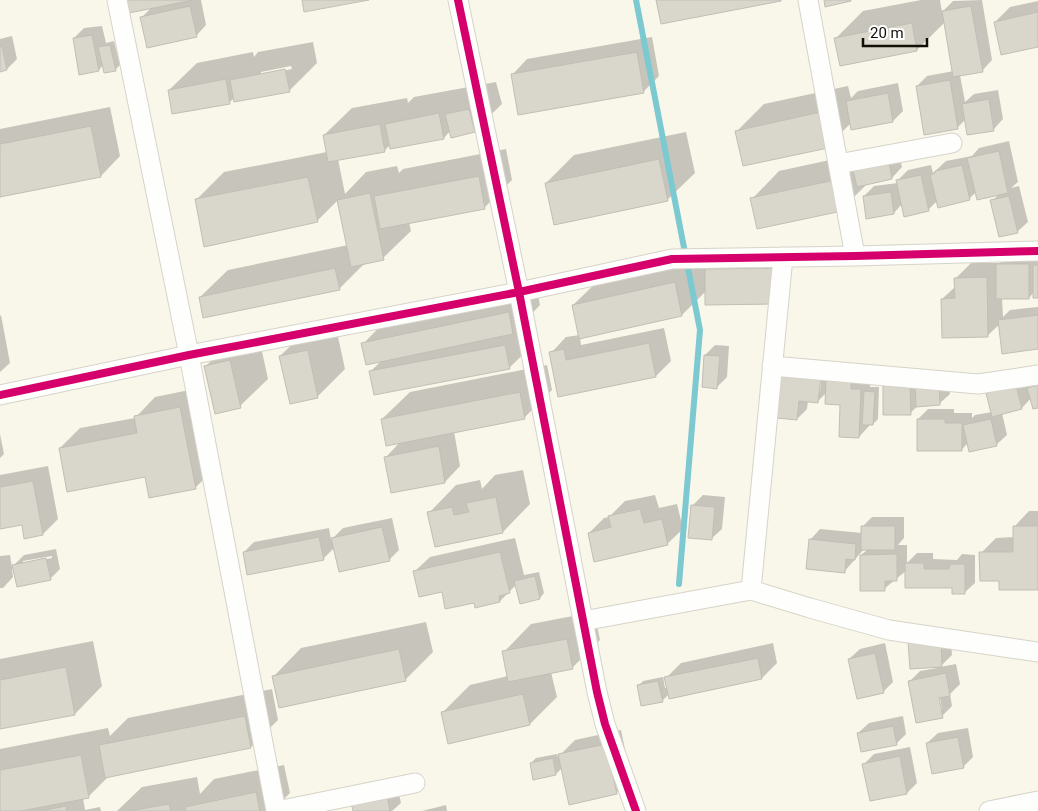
<svg xmlns="http://www.w3.org/2000/svg" width="1038" height="811" viewBox="0 0 1038 811" font-family="Roboto,sans-serif">
<style>
.shadow{fill:#0003;fill-rule:evenodd}
.lines{fill:none;stroke-linecap:round;stroke-linejoin:round}
.stream{stroke:#7cc9d1;stroke-width:6}
.building{fill:#d9d6cc;stroke:#c1bfb5}
.minor-casing{stroke:#d6d3c9;stroke-width:21}
.minor{stroke:#fefefc;stroke-width:19}
.cycleway-casing{stroke:#fff;stroke-width:11}
.cycleway{stroke:#d6006c;stroke-width:8}
</style>
<rect width="100%" height="100%" fill="#f9f6ea"/>
<!-- shadow -->
<path class="shadow" d="M128,0H201L206,25L196,36L142,17L152,7Z
M921,0H940L942,12L953,1L982,0L992,60L982,71L960,75L965,102L974,94L998,90L1003,119L993,130L966,119L958,127L917,86L927,76L954,71L945,22L917,50L836,38L863,11Z
M1038,1V46L995,22L1010,7Z
M102,26L106,43L114,41L120,65L115,70L103,65L99,70L74,38L84,28Z
M12,36L17,59L7,69L0,70V39Z
M652,37L659,76L644,91L519,113L512,75L527,59Z
M313,42L317,63L289,91L234,98L230,102L173,113L169,90L197,63L253,52L254,57L258,52ZM291,66L292,69L261,75V72Z
M496,82L502,104L474,131H450L444,138L391,148V144L385,150L338,159L345,194L366,172L397,166L399,173L403,169L506,149L512,180L484,208L409,222L411,231L383,258L366,262L339,289L200,297L228,270L348,245L338,200L317,221L196,200L224,172L327,152L324,135L352,108L407,98L408,103L414,97Z
M898,83L903,111L893,121L851,123L828,146L737,131L764,104L848,86L851,98L858,91Z
M110,107L120,156L101,176L0,196V129Z
M686,132L695,173L667,200L546,183L574,155Z
M1009,141L1018,182L1011,188L1019,186L1028,222L1017,232L992,201L999,194L976,192L969,199L937,201L928,210L902,204L894,213L864,196L874,186L898,183V180L908,170L931,165L933,173L946,161L972,156L979,148Z
M862,153H899L902,167L892,178L868,183L841,210L752,199L779,171Z
M721,254H789L790,288L774,303L706,291L682,315L580,337L581,345L664,328L671,361L656,376L559,396L551,353L566,337L580,335L573,305L601,278L702,255L705,270Z
M1008,255H1038V297L1034,292L1029,298H1002L1003,317L1010,310L1038,307V348L1000,324L987,336L942,299L956,286V278L971,263H1000Z
M536,285L540,305L526,320L537,341L509,368L370,372L381,361L363,344L390,316Z
M1,315L10,363L0,372V316Z
M335,323L345,369L317,397L280,356L308,329Z
M258,333L268,379L240,406L206,366L233,338Z
M715,345L729,346L727,377L717,387L705,355Z
M792,363L830,367L829,379L837,370L861,371V379H871L870,387H879L878,419L873,424H869V426L859,437L840,436L842,404L826,403L827,392L817,402L808,401L807,409L797,419L778,417L782,373ZM820,370H822L820,392H818Z
M547,365L552,390L525,417L454,431L460,466L445,482L386,457L401,441L382,419L410,392Z
M949,374L950,394L939,404L919,405L910,413L884,384Z
M1026,376L1029,388L1038,379V406L1031,398L1022,408L1002,413L1007,435L996,445L968,443L961,450L918,419L928,409H954V413H972V418L975,415L992,412L988,393L998,383Z
M199,388L215,468L195,488L146,476L60,448L80,428L135,418L155,397Z
M0,434L4,454L0,458Z
M48,466L58,519L43,534L23,524L0,528V475Z
M523,470L530,504L503,532L429,513L456,485L480,480L482,489L495,475Z
M655,495L659,508L677,504L683,529L667,544L589,533L604,518L609,517L625,501Z
M703,495L725,497L722,529L711,539L692,506Z
M1029,511H1038V588L1001,580L981,553L996,538L1014,537V527Z
M872,517H904V538L898,545H907V563L917,553H933V559L957,560L962,554L975,555V583L964,593L953,587L907,570L884,589L861,555L868,549H864L844,572L810,540L820,529L862,533V527Z
M392,518L399,550L389,560L335,547L323,559L244,552L254,542L329,528L331,540L343,528Z
M515,538L524,575L539,572L544,593L540,598L516,585L500,601H475L443,590L414,572L430,557Z
M56,549L60,569L50,579L14,568L12,569L13,577L3,588H0V556L10,555L12,567L24,555ZM52,556V558L23,564V561Z
M594,612L600,640L572,668L551,672L557,697L530,724L442,713L470,685L508,676L504,652L531,624Z
M426,622L433,652L405,680L274,676L301,648Z
M950,630L952,655L940,667L956,664L960,684L950,694L952,706L942,716L910,681L920,671L937,668V666L911,668ZM939,691L942,710H940L936,692Z
M93,641L102,686L75,714L0,728V659Z
M773,643L777,663L762,678L669,694L662,701L638,686L643,681L663,677L665,688L668,687L666,678L681,663Z
M885,643L893,682L883,692L849,659L860,649Z
M272,689L278,720L251,747L109,776L88,797L83,798L85,810L100,807L101,811H0V749L108,728L110,736L128,718Z
M903,716L906,734L896,744L858,733L869,723Z
M968,728L973,757L963,767L927,743L938,733Z
M621,730L631,778L616,793L563,767L556,774L531,763L536,758L557,754L558,757L575,740Z
M910,747L917,783L907,793L864,764L874,754Z
M284,765L290,793L272,811H117L142,787L197,777L200,794L214,779Z
M396,781L401,803L392,811H354Z
M446,805L447,811H422Z"/>
<g class="lines">
<!-- stream -->
<path class="stream" d="M636,0L700,330L679,584"/>
</g>
<!-- building -->
<path class="building" d="M127,0H193L129,13Z
M302,0H369L304,12Z
M656,0H781V1L661,24Z
M824,0H851V1L825,7Z
M190,6L197,37L147,48L140,17Z
M971,6L983,72L953,77L942,11Z
M1038,12V47L1001,55L994,22Z
M912,23L917,51L840,66L834,38Z
M92,35L99,71L79,75L73,38Z
M110,45L116,71L104,73L98,47Z
M0,46H2L7,70L0,72Z
M637,52L644,93L518,115L511,74Z
M285,69L290,92L234,102L230,80Z
M226,79L230,104L172,114L168,90Z
M950,80L958,129L924,135L916,86Z
M888,93L893,122L851,130L846,101Z
M989,99L994,131L967,135L962,104Z
M469,109L475,132L451,138L445,114Z
M821,112L828,148L743,166L735,131Z
M439,113L444,139L390,149L385,124Z
M380,124L385,152L328,162L323,135Z
M91,126L101,177L0,197V144Z
M999,151L1008,193L977,200L967,158Z
M659,159L668,201L554,225L545,183Z
M889,162L892,179L857,187L853,170Z
M962,165L970,200L938,208L930,175L935,173V171Z
M921,175L929,211L904,217L896,180Z
M479,176L485,209L380,229L374,196Z
M308,177L318,222L204,247L195,199Z
M835,180L842,211L757,229L750,198Z
M891,192L894,214L866,219L863,196Z
M370,193L384,260L351,267L337,200Z
M1009,196L1018,233L999,237L990,200Z
M996,264H1029V299H996Z
M1033,265H1038V298H1033Z
M335,268L340,290L203,318L199,297Z
M775,268V304L705,305V269Z
M987,277L988,337L942,338L941,299L955,298L954,278Z
M675,282L682,316L579,339L572,305Z
M509,312L513,334L366,365L361,343Z
M1038,315V349L1002,354L998,320Z
M649,343L656,377L558,397L549,352L564,349L566,360Z
M505,345L510,369L374,395L369,371Z
M308,350L318,398L290,404L279,356Z
M704,355L720,356L717,389L702,387Z
M230,360L241,408L215,414L204,366Z
M781,373L821,376L818,403L799,401L797,420L777,418Z
M826,380L851,381V389H861L859,438L839,437L840,405L825,404Z
M910,383L911,415H883V384Z
M939,384L940,405L916,407L915,385Z
M1016,385L1022,409L992,417L986,393Z
M1038,385V408L1033,409L1027,388Z
M864,391L875,392L873,425H862Z
M520,392L525,419L386,446L381,419Z
M180,407L196,489L149,498L145,477L67,492L59,448L137,433L134,416Z
M917,419H945V423H962V451H917Z
M991,419L997,446L969,452L963,425Z
M439,446L445,483L391,493L384,457Z
M33,481L43,535L24,539L22,525L0,529V487Z
M496,497L503,533L435,547L427,512L452,507L454,515L469,512L466,503Z
M691,505L715,507L712,540L688,538Z
M640,509L644,523L662,519L668,545L594,562L588,533L611,527L608,516Z
M861,526H895V550H861Z
M1013,526H1038V590H999V581H980L979,552H1013Z
M382,527L390,561L339,572L331,538Z
M319,537L324,560L247,575L243,552Z
M809,539L856,544L855,560L846,559L845,573L806,569Z
M500,552L510,593L499,596L500,602L475,608L474,603L445,609L442,592L419,597L413,571Z
M897,554V581H885V591H860V555Z
M46,558L51,580L17,587L12,565Z
M905,563H924V569H949L950,564H965V594H952V588H905Z
M535,576L540,599L520,604L514,581Z
M567,639L573,669L508,682L502,651Z
M941,640L942,667L910,669L908,642Z
M399,649L406,681L279,708L272,676Z
M875,653L884,693L857,699L848,659Z
M758,658L762,679L669,699L664,677Z
M66,667L75,715L0,729V680Z
M946,673L950,696L939,698L943,718L916,723L908,681Z
M658,681L663,702L641,706L637,685Z
M523,694L530,725L448,744L441,712Z
M245,716L251,748L105,778L99,745Z
M893,726L897,745L861,752L857,733Z
M958,737L964,768L932,774L926,743Z
M606,744L617,794L569,805L558,754Z
M81,755L89,798L21,811H0V770Z
M900,756L907,794L870,801L862,764Z
M553,758L556,775L533,780L530,763Z
M386,790L390,811H353L350,798Z
M256,792L260,811H186L185,807Z
M169,804L171,811H129Z
M66,806L67,811H41Z"/>
<g class="lines">
<!-- minor casing -->
<g class="minor-casing">
<path id="minor" d="M117,0L189,355L276,811
M458,0L519,292L597,692L605,724L636,811
M808,0L855,256
M838,164L952,143
M772,366L978,384L1038,375
M0,395L189,355L519,292L672,259L855,256L1038,251
M751,590L783,257
M583,621L751,590L810,608L889,630L1038,652
M277,811L415,783
M989,811L1038,801"/>
</g>
<!-- minor -->
<use href="#minor" class="minor"/>
<!-- cycleway casing -->
<g class="cycleway-casing">
<path id="cycleway" d="M458,0L519,292L597,692L605,724L636,811
M0,395L189,355L519,292L672,259L855,256L1038,251"/>
</g>
<!-- cycleway -->
<use href="#cycleway" class="cycleway"/>
</g>
<!-- scale -->
<path d="M863 38v8h64v-8" fill="none" stroke="#120f07" stroke-width="2.5"/>
<text x="870" y="38" font-size="15" fill="#120f07" stroke="#ffffff" stroke-width="4" paint-order="stroke">20 m</text>
</svg>
